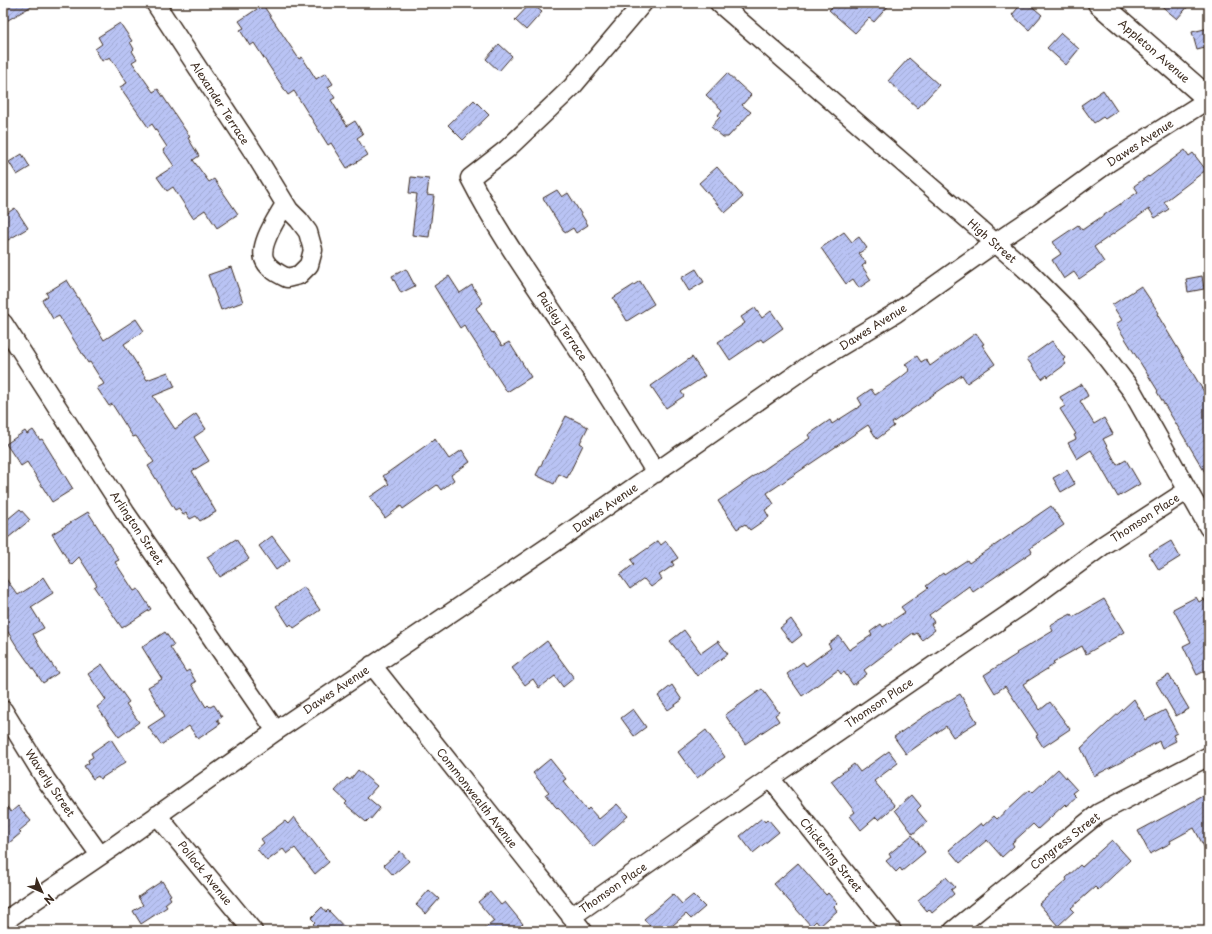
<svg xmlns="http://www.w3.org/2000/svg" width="1212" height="934" viewBox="0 0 1212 934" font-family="'Playpen Sans',sans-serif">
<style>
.building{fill:url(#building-hatch);stroke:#3b2a1e}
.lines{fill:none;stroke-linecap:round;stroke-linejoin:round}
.street-casing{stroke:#3b2a1e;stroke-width:21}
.secondary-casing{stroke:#3b2a1e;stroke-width:25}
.street{stroke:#fff;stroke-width:18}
.secondary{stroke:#fff;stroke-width:22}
.labels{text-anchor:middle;stroke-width:3;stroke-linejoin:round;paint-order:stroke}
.street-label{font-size:11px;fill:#3b2a1e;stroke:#fff}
</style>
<defs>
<pattern id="building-hatch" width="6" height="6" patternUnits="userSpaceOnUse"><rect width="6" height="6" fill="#b9c3f4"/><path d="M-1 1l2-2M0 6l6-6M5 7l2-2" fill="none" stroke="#a0a8d1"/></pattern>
</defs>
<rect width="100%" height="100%" fill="#fff"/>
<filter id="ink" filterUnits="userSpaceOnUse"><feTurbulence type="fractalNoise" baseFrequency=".025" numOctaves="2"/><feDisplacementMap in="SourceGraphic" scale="8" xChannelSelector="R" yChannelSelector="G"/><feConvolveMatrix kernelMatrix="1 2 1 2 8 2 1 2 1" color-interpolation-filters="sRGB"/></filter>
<g filter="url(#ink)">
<!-- building -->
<path class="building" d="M3,3H37L3,23Z
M531,3L542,12L526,30L515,20Z
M836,3H891L874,22L869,18L855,33L829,10Z
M1022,3H1028L1042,15L1029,30L1012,15Z
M1158,3H1191L1177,19Z
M263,5L299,59L302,57L316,79L326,73L333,84L328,87L335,98L331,100L347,126L355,121L363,134L357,138L368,155L347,168L331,143L328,145L294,91L288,95L254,43L250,46L240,30L244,28L239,21Z
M120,23L132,41L130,42L134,49L132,51L137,59L132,62L153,92L158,89L190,137L188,138L199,156L193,160L209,182L214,179L238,214L217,228L205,210L193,218L173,187L167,191L157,177L174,166L163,150L167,147L152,124L148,127L120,87L127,83L110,57L102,61L95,49L102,44L98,37Z
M1209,28V47L1197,50L1192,32Z
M1061,33L1079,49L1066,65L1047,48Z
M499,44L512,56L499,71L486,59Z
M909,58L939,85L918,108L888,81Z
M727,73L751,95L742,105L751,112L728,137H723L711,127L720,117L718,115L722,110L706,95Z
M1103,90L1117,111L1105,119L1103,117L1094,123L1081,105Z
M474,100L489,115L463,140L448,125Z
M1185,150L1189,156L1193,153L1206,170L1164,202L1169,209L1155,218L1149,209L1094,247L1104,262L1079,279L1074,272L1064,279L1052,260L1061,254L1053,242L1078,225L1082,230L1138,192L1134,186L1148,176L1149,177Z
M22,154L30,167L17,175L9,162Z
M717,167L743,197L725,213L699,183Z
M411,177L429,179L427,195L434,196L429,237L412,235L417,194L409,193Z
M557,190L562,197L568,193L588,225L576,233L573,228L565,233L543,198Z
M15,208L28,228L3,243V216Z
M844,232L852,242L859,237L867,248L859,253L866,263L862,266L871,280L859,288L853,279L846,284L821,248Z
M231,267L243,302L221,310L208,275Z
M406,269L415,286L401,293L392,276Z
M696,269L704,282L689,291L681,278Z
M449,276L460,293L472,285L483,303L476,308L492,333L493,332L502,346L509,342L531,377L507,392L464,325L460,328L434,286Z
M1202,276L1204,289L1188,292L1186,279Z
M67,280L104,340L136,319L144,331L124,344L147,380L168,372L175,387L153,396L175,429L196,414L206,429L194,437L209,461L192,471L216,512L200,521L196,516L190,519L186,513L183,515L179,508L175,510L148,466L154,462L136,436L133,437L112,404L109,406L97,388L104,384L90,362L88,363L59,316L53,319L42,300L48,296L46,293Z
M640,281L654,304L627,321L613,298Z
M1141,286L1159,313L1157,314L1209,400V479L1157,392L1158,391L1116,324L1122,320L1112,305Z
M755,308L762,318L771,311L783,328L763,342L761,339L730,360L718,342L745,323L741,317Z
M976,333L984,344L982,345L995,364L967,383L962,375L892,423L894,426L877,439L868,425L767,493L774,504L765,510L769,517L750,530L745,524L737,529L718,501L810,438L808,435L830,420L832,424L862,405L858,398L871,389L875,395L899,379L910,370L905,364L917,356L921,362L926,359L930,366Z
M1052,341L1065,358L1063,360L1066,364L1048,377L1047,375L1042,379L1027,359Z
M692,357L705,376L681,392L684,396L666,408L651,386Z
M1082,384L1088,396L1080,401L1094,424L1104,418L1113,434L1103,439L1117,465L1126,460L1140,484L1118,497L1091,450L1077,459L1068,443L1076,439L1074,435L1076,434L1060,409L1065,406L1060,397Z
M566,416L588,427L580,443L583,445L567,478L559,474L554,484L536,475Z
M33,430L40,440L42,439L73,489L52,502L27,462L21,466L6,444L25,431L27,434Z
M435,439L449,459L462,450L470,462L451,475L454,480L441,490L437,485L403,509L401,506L385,518L370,497L389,484L383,476Z
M1067,470L1075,484L1061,492L1053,478Z
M1051,506L1064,525L1030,548L1032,552L973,592L969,586L929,615L934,622L931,624L935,630L922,640L917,633L914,635L913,633L864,670L867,674L853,685L844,672L841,674L838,670L802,696L787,674L803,662L806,666L831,648L828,644L839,636L849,650L872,635L870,632L881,624L883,627L905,612L901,607L928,588L926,586L930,583L943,573L944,575L967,560L969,563L1032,520V519Z
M20,509L30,520L3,542V523Z
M88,512L119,560L115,562L134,591L138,589L151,609L122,628L94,587L97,585L79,557L71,565L52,534Z
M272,536L290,560L276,570L259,546Z
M236,539L249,559L220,577L207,557Z
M658,541L661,545L666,541L678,558L672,562L674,565L659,575L662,579L651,587L644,579L630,589L620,575L634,564L631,560Z
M1171,541L1180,557L1159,570L1149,554Z
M3,575L18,595L37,583L43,577L53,593L31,607L44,628L33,634L40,647L58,673L43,683L16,645L3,624Z
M304,587L320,610L294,628L291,624L289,626L276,606Z
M1196,597L1199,602L1204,599L1209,609V669L1197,675L1183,646L1191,642L1173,609Z
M1104,599L1124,632L1086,654L1082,646L1053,662L1055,664L1023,684L1040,710L1050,702L1070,729L1043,747L1036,736L1038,735L1005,686L995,693L984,675L1017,654L1016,653L1053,631L1050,625L1071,614L1073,617Z
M791,619L802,635L792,643L780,628Z
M684,630L701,653L718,641L728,654L697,676L683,656H682L670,641Z
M165,632L174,645L170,647L186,672L189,670L196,682L192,684L206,707L208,705L210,707L214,705L222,717L217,720L220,724L198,739L189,726L161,745L148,727L165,716L148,687L162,679L142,647Z
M547,641L574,678L563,687L555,676L539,688L533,679L525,685L512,668Z
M102,664L129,702L126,704L139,722L119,737L97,707L106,700L88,674Z
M1169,675L1189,709L1176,716L1156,682Z
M672,685L682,700L668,710L658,696Z
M762,689L779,712L775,715L779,721L745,744L725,715Z
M960,694L977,722L953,737L946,726L906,754L894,737L933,710Z
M1134,699L1146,720L1165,710L1177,733L1173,735L1176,741L1162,748L1159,741L1127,759L1094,776L1081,748Z
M633,709L646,727L634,736L621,718Z
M706,730L725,757L697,778L678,752Z
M111,739L126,762L100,779L98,776L93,779L84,766L89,763L88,760L93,757L91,753Z
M889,751L898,763L874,781L895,806L879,820L876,817L861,830L850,816L855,812L831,781L854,764L860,772Z
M550,759L566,779L563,781L587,810L589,808L599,819L617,804L628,816L593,847L558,807L557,808L555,806L546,794L549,792L533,773Z
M1058,769L1077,790L1073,793L1077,797L1067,806L1065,804L1038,829L1033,824L1012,843L1014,846L1002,857L987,840L960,863L949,850L981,823L983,826L994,816L997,819L1029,790L1032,793Z
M358,770L377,786L367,797L380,808L370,820L369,819L366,822L345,804L347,802L335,791L347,778L350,780Z
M1209,793V856L1194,828L1170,841L1171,843L1150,854L1138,831Z
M912,795L921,806L917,810L927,822L913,834L895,810Z
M3,802L11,812L18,806L31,821L19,831L21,833L3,848Z
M294,817L329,862L315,874L295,848L287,854L283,849L267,861L257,849L264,843L261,839L285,821L288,824Z
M762,818L765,822L768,819L779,832L753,853L740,836Z
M912,835L925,852L902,871L900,868L896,872L886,861L891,857L889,854Z
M1112,840L1130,860L1098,890L1095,887L1071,908L1074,911L1058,926L1039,904L1067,880L1066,878L1080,865L1082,867Z
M400,851L409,861L393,875L384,865Z
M798,863L826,895L828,893L837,903L834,906L837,911L820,926L816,921L811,926L774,884Z
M946,877L955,887L951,890L954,894L932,913L929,909L927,911L918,900Z
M162,881L171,895L169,896L171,899L165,904L167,907L141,924L133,911L143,905L138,897Z
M429,890L439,899L426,914L416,905Z
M490,892L501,905L505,902L523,924L515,931H482L494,921L478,902Z
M673,894L682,904L693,895L705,907L691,919L686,914L666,931H654L644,919Z
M322,907L326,912L328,910L348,931H320L313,924L315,922L311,918Z"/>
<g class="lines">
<!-- street casing -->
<g class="street-casing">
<path id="street" d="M155,3L256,156L289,210L299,220L308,232L313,250L309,265L299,275L287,278C279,274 269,269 265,261C257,246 278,217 285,204
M643,3L572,87L507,149L470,178C496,229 529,276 561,324C594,373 625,423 656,473
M719,3L1030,273L1065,308L1099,348L1132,391L1209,528
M3,323L125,512L276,731
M372,665L583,931
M3,710L46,780L100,855
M770,778L892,931
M157,815L253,931
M571,917L770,778L1025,603L1105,544L1188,490
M3,922L113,847L276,731L554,543L811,364L896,313L995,243L1038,214L1108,163L1209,99
M953,931L1068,838L1099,813L1209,756"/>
</g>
<!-- secondary casing -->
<g class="secondary-casing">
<path id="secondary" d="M1099,3L1209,99"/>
</g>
<!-- street -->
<use href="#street" class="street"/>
<!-- secondary -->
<use href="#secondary" class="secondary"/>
</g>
</g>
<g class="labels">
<!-- street labels -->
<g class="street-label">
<text transform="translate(1154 51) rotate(41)" y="4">Appleton Avenue</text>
<text transform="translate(220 103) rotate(57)" y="4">Alexander Terrace</text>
<text transform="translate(1140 143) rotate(-33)" y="4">Dawes Avenue</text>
<text transform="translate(992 241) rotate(41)" y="4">High Street</text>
<text transform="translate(562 326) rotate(56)" y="4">Paisley Terrace</text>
<text transform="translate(873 327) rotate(-32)" y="4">Dawes Avenue</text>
<text transform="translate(605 508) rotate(-35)" y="4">Dawes Avenue</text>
<text transform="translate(1145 518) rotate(-33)" y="4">Thomson Place</text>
<text transform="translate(137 528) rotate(56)" y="4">Arlington Street</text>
<text transform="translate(336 690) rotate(-34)" y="4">Dawes Avenue</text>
<text transform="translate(879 703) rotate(-34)" y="4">Thomson Place</text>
<text transform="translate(50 783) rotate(56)" y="4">Waverly Street</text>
<text transform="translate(477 798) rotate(52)" y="4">Commonwealth Avenue</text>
<text transform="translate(1065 841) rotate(-38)" y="4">Congress Street</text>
<text transform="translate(831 855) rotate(51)" y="4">Chickering Street</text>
<text transform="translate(205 873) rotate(51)" y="4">Pollock Avenue</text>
<text transform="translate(613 888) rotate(-35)" y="4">Thomson Place</text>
</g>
</g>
<!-- margin -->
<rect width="1212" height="934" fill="none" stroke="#fff" stroke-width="16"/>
<rect x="8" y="8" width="1196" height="918" fill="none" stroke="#3b2a1e" stroke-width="1.5" filter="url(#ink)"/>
<!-- north arrow -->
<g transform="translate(42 892) rotate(135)" stroke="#ffffff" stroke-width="3" paint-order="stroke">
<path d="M0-3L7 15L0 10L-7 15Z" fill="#3b2a1e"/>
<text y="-6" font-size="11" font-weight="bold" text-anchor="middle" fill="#3b2a1e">N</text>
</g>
</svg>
